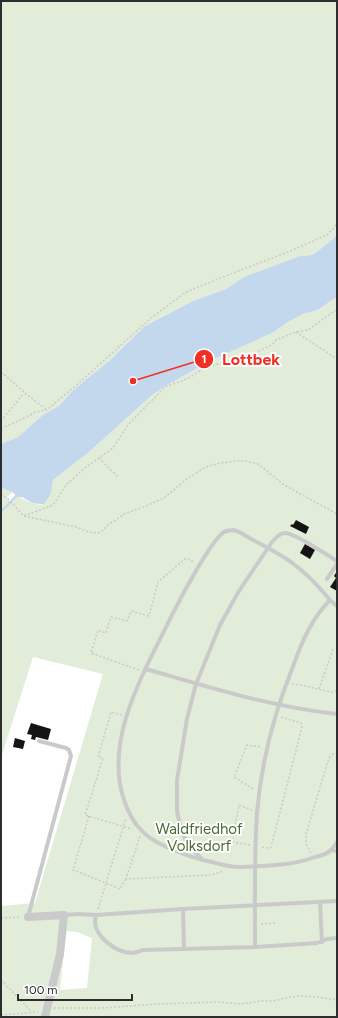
<svg xmlns="http://www.w3.org/2000/svg" width="338" height="1018" viewBox="0 0 338 1018" font-family="Figtree,sans-serif">
<style>
.green{fill:#e1ecd9;fill-rule:evenodd}
.water{fill:#c4d8ed}
.lines{fill:none;stroke-linecap:round;stroke-linejoin:round}
.stream{stroke:#c4d8ed;stroke-width:2.5}
.building{fill:#141414}
.path{stroke:#cacaca;stroke-width:1.5;stroke-dasharray:2 2;stroke-linecap:butt}
.service{stroke:#cacaca;stroke-width:4}
.minor{stroke:#cacaca;stroke-width:8}
.labels{text-anchor:middle;stroke-width:4;stroke-linejoin:round;paint-order:stroke}
.park-label{font-size:15px;fill:#496c38;stroke:#fff}
.leader{fill:none;stroke:#f12f23;stroke-width:1.5}
.callout-dot{fill:#f12f23;stroke:#fff;stroke-width:1.5}
.mark-label{font-size:12px;text-anchor:middle;font-weight:bold;fill:#fff}
.callout-label{font-size:16px;text-anchor:middle;font-weight:bold;fill:#f12f23;stroke:#fff;stroke-width:4;stroke-linejoin:round;paint-order:stroke}
</style>
<rect width="100%" height="100%" fill="#fff"/>
<!-- green -->
<path class="green" d="M1,1H337V235L328,243L311,255L300,256L244,277L226,289L193,301L147,325L141,330L109,361L72,391L59,406L44,414L18,437L1,444Z
M337,298V1017H1V906L35,903L103,674L33,657L1,758V487L3,488L12,492L7,498L10,502L8,505L17,496C25,500 34,506 44,504L53,480L89,452L152,395L164,387L210,361L272,333L288,322L303,314L318,310L332,300ZM66,931L77,932L92,938L87,988L60,990Z"/>
<!-- water -->
<path class="water" d="M337,235V298L332,300L318,310L303,314L288,322L272,333L210,361L164,387L152,395L89,452L53,480L51,493L44,504H40L32,503L22,497H18L12,492L2,488L1,487V444L18,437L44,414L59,406L72,391L109,361L145,326L193,301L226,289L244,277L300,256L312,255L328,243Z"/>
<g class="lines">
<!-- stream -->
<path class="stream" d="M1,508L3,510L18,494"/>
</g>
<!-- building -->
<path class="building" d="M296,520L309,527L306,534L290,526L292,524L293,525Z
M305,544L315,550L310,559L300,553Z
M337,571V591L330,587L336,578L334,576Z
M31,723L51,729L48,740L36,737L35,740L31,739L32,735L27,734Z
M15,738L25,741L23,749L13,747Z"/>
<g class="lines">
<!-- path -->
<path class="path" d="M296,332L337,359
M1,372L25,393L47,410
M1,421L24,393
M1,428L14,423L36,412L47,410L80,382L150,319L186,292L238,271L288,252L327,235L337,224
M99,458L118,477
M1,494L8,499L24,516L76,527L89,532L97,533L101,532L108,525L126,513L141,508L164,498L188,478L206,467L220,463L238,461H245L258,464L284,485L337,514
M24,516L53,505L66,485L86,467L113,448L128,425L165,387L189,378L206,367L231,361L255,353L272,345L276,340L296,332L308,330L333,312L337,310
M139,670L91,653L98,630L106,633L111,617L127,621L131,611L149,616L158,582L186,558L194,562
M292,684L306,686L330,692H333L337,690
M319,689L333,649
M122,715L111,712L98,757L103,758L85,815L132,829
M253,789L234,777L247,745L261,747
M89,816L73,870L106,883L126,818
M140,836L126,879L211,875L224,871
M250,845L232,842L239,805L252,810
M262,847L268,848L271,847L302,727L301,723L281,717
M311,853L306,844V834L329,758L333,754H337
M98,909L106,883L120,889L126,879
M1,918L20,917
M261,924L275,923
M1,980L32,1012
M54,1008H102L157,1004L218,1002L240,1004L262,1001H273L290,997L299,996L316,997L337,1000
M1,1015L38,1012"/>
<!-- service -->
<path class="service" d="M327,579L337,564
M330,600L337,606
M146,669C209,687 271,707 337,714
M331,850L337,851
M203,860L188,845L181,830L177,811V780L187,719L196,684L220,625L239,591L272,542C276,538 279,533 285,533C295,533 327,555 337,561
M320,902L322,942
M183,909L184,949
M64,915L78,914L96,915L183,909L337,901
M96,915C96,915 95,921 95,921C95,937 116,952 131,953C135,953 139,952 143,950L255,947L303,944L317,943L327,939L337,938
M28,917L71,756L69,750L66,748L39,741
M255,947C255,902 254,857 257,813C261,764 274,714 292,669C301,644 311,619 330,600C320,588 307,574 295,565C281,554 266,547 251,539C246,536 239,531 233,530C232,530 227,531 226,531C214,534 179,601 172,615C146,669 103,738 124,800C133,827 147,840 174,850C187,856 201,860 216,863C223,865 231,867 239,867C265,866 291,866 315,857C320,856 327,854 331,850C333,848 335,845 337,842"/>
<!-- minor -->
<path class="minor" d="M28,917L64,915L60,954L45,1017"/>
</g>
<g class="labels">
<!-- park labels -->
<g class="park-label">
<text x="199" y="834">Waldfriedhof<tspan x="199" dy="17">Volksdorf</tspan></text>
</g>
</g>
<!-- callouts -->
<path class="leader" d="M133 381L204 359"/>
<g class="callout-dot">
<circle cx="133" cy="381" r="4"/>
<circle cx="204" cy="359" r="10"/>
</g>
<g class="mark-label">
<text x="204" y="363">1</text>
</g>
<g class="callout-label">
<text x="251" y="365">Lottbek</text>
</g>
<!-- border -->
<rect width="338" height="1018" fill="none" stroke="#2d2d2d" stroke-width="4"/>
<!-- scale -->
<path d="M18 994v6h114v-6" fill="none" stroke="#2d2d2d" stroke-width="2"/>
<text x="24" y="994" font-size="12" fill="#2d2d2d" stroke="#ffffff" stroke-width="3" paint-order="stroke">100 m</text>
</svg>
